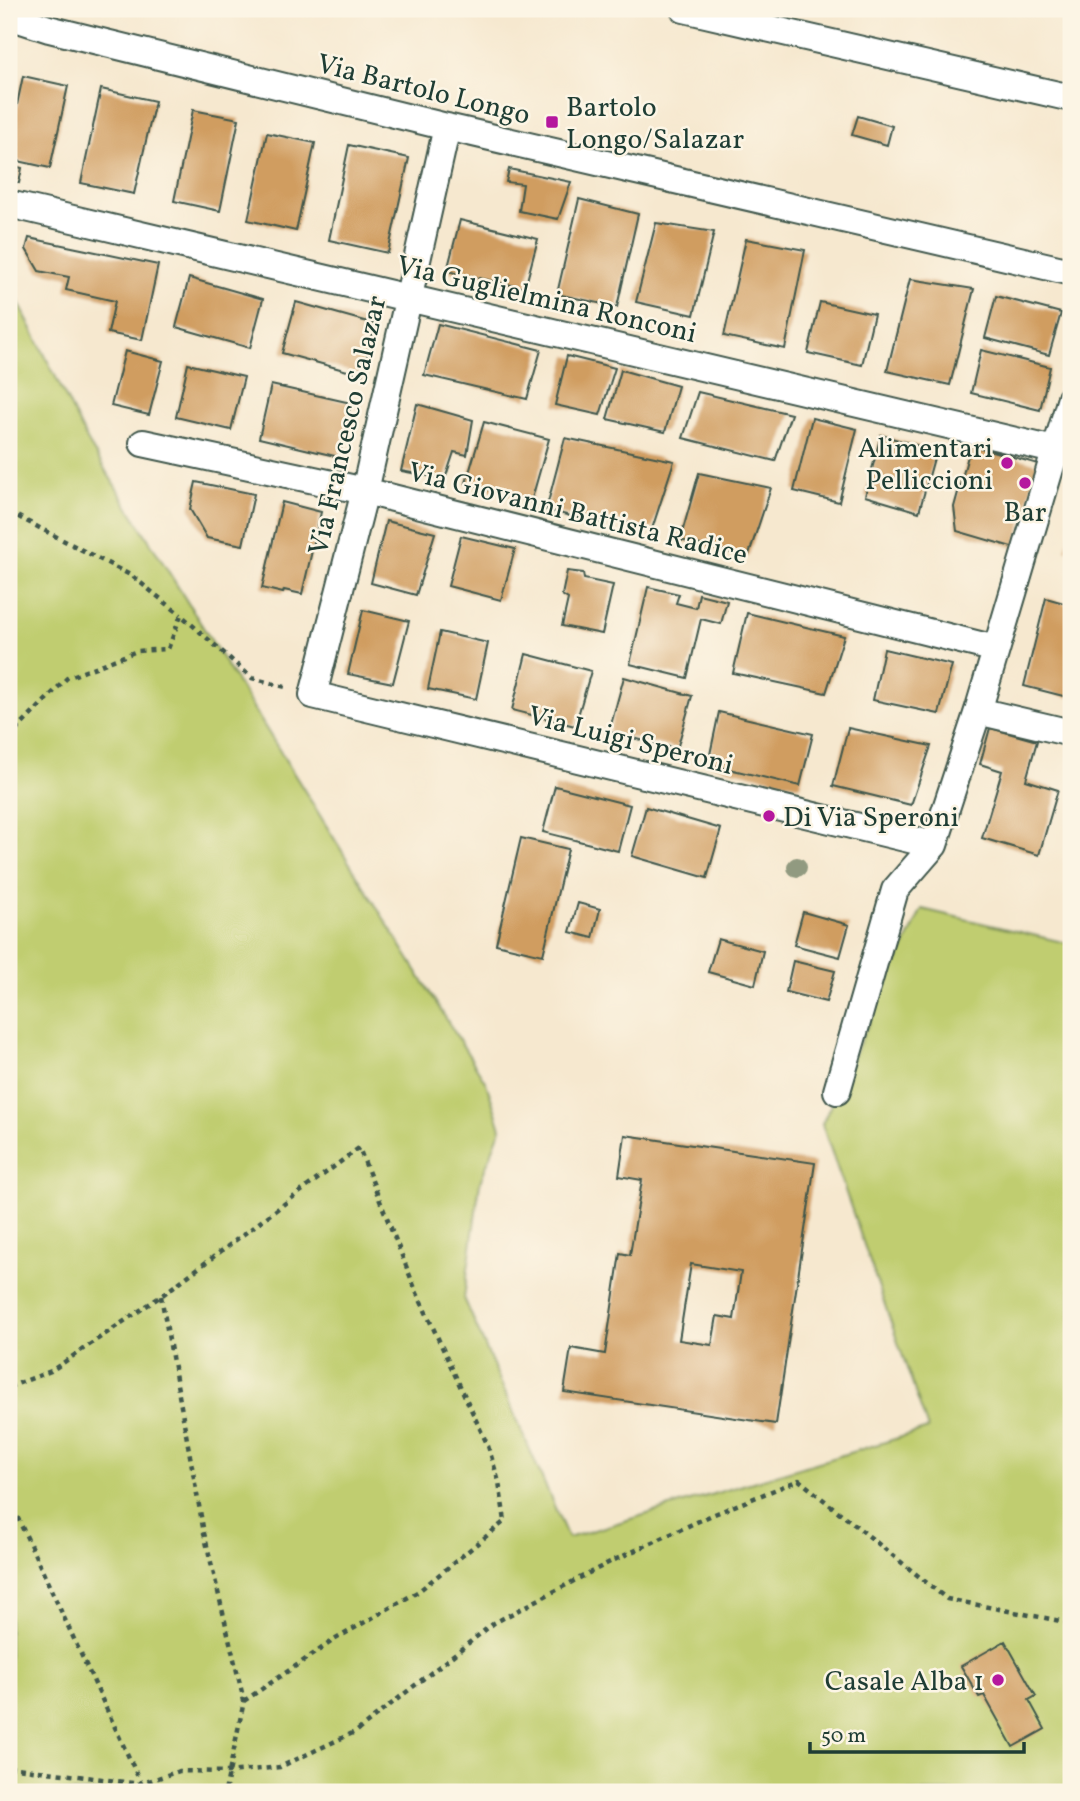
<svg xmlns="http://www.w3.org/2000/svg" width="1080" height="1801" viewBox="0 0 1080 1801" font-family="Vollkorn,serif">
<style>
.green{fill:#c0cd6f;stroke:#708552;stroke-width:2}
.building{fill:#d09d61;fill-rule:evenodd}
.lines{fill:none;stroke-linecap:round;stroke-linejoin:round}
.street-casing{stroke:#3f574b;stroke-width:30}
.path{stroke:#3f574b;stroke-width:4.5;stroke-dasharray:5 5;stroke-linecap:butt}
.street{stroke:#fff;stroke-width:26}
.tree{fill:#919a80}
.poi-dot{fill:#b5179e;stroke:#fcf5e5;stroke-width:2.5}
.labels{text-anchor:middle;stroke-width:5;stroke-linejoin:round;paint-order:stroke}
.street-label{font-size:28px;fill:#1f3d34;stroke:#fcf5e5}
.poi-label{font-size:28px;fill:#1f3d34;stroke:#fcf5e5;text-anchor:start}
</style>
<rect width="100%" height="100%" fill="#fcf5e5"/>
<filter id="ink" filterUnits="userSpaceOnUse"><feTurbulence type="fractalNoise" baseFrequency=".0143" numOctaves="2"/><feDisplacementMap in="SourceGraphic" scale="14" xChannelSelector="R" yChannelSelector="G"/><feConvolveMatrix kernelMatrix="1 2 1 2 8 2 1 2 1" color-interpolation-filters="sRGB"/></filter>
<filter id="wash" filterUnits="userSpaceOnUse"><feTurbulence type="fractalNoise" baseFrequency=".00686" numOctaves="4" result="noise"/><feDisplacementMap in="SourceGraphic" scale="28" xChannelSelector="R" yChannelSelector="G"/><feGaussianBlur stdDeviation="1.57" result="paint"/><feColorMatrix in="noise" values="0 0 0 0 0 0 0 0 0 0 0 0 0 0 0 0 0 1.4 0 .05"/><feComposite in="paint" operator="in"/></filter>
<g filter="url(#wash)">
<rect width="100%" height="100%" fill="#f6e8cf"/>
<!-- green -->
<path class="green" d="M9,283L88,442L486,1083L501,1128L480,1182L464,1298L568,1538L928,1429L822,1124L922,909L1071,944V1792H9Z"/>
<g id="blocks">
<!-- building -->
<path class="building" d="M23,76L68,86L50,168L9,159V143Z
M101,89L155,101L134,194L81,183Z
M193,110L239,119L220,211L174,201Z
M858,116L892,126L887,145L852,135Z
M267,133L315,143L296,231L248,220Z
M349,145L409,158L388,253L329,240Z
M9,165L22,168L19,183L9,181Z
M509,169L571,182L558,219L519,211L523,184L506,182Z
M579,199L638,214L617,307L557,294Z
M460,220L538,239L525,288L447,271Z
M656,223L714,232L694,315L636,302Z
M29,238L158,265L142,340L108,333L115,301L66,290L69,277L39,271L26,249Z
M746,239L805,250L785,349L724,336Z
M189,278L263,299L250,348L176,327Z
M910,279L974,289L950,385L887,371Z
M996,296L1061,313L1049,355L985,338Z
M296,302L375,324L362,375L282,353Z
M820,302L874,314L862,365L808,353Z
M438,324L541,350L527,399L424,375Z
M981,350L1050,367L1040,410L971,393Z
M125,351L163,361L149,415L111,406Z
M567,356L615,368L600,415L555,405Z
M188,364L244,377L231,430L176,417Z
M621,370L678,386L665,432L607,419Z
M271,385L351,403L339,457L259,438Z
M698,392L791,414L775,461L683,438Z
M417,404L473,420L467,455L454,452L445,479L401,471Z
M812,418L857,429L839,502L794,491Z
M484,422L549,439L531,502L466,483Z
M881,435L936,451L919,512L865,496Z
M565,438L674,461L652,529L603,517L600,523L546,510Z
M971,445L1038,464L1015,548L957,531L954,507Z
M699,473L771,488L748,557L680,540Z
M196,482L254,494L243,545L207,538L190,509Z
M282,502L321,512L302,594L284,590L283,593L262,588Z
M386,521L435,533L416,595L371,583Z
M1070,531H1071V551L1065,549Z
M461,536L515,549L501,600L448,586Z
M567,571L583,573L584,579L613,585L602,634L562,626L568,599L562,595Z
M648,587L679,594L676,603L696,608L699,594L727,601L721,624L701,619L687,678L630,664Z
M1046,598L1071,605V698L1024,686Z
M363,610L409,621L393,683L348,674Z
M747,613L844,636L826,693L733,673Z
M440,632L488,643L476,699L428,689Z
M884,649L952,665L939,714L873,700Z
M526,654L591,671L575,726L512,710Z
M624,677L692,696L677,749L609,732Z
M719,712L813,734L800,786L708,764Z
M848,728L931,746L911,805L833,786Z
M990,728L1037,741L1026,780L1058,790L1039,855L982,838L1002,771L980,764Z
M555,786L630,805L618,851L543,832Z
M646,807L721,829L707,878L632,856Z
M521,838L568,849L543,955L496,944Z
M578,903L600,909L593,938L570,932Z
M803,912L849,925L840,957L794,945Z
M718,939L763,951L755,985L708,972Z
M793,961L835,971L826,1002L786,992Z
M625,1135L815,1163L776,1424L564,1392L571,1348L605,1354L620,1253L630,1255L642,1180L619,1176ZM691,1264L741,1272L734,1319L717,1316L712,1345L679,1340Z
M1005,1641L1036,1696L1029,1700L1045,1729L1013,1747L984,1695L979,1697L961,1666Z"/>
</g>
</g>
<g filter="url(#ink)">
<use href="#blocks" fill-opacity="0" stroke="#3f574b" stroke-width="2"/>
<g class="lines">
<!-- street casing -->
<g class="street-casing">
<path id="street" d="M684,9L1071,98
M9,16L49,29L447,127L1071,272
M447,127L365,491L313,695L934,845
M9,204L1071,454
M143,443L365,491L996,649
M978,711L1071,733
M837,1091L895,890L934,845L978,711L1071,398"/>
</g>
<!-- path -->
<path class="path" d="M9,512L132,576L181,615
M9,738L67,678L137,651L168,649L181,615L252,678L289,688
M161,1296L204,1533L244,1701L225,1792
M9,1387L51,1371L161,1296L359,1148L416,1291L488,1446L499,1482L505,1521L419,1591L334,1640L244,1701
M9,1499L145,1792
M9,1767L140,1784L179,1771L229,1772L280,1767L357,1731L494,1623L610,1562L712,1515L799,1480L947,1599L1071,1623"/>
<!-- street -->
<use href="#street" class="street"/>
</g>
<!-- trees -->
<circle class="tree" cx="797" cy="867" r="10"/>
</g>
<!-- markers -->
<g class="poi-dot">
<rect x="545" y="115" width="14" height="14" rx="3.5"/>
<circle cx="1007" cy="463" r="7"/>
<circle cx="1025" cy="483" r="7"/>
<circle cx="769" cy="816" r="7"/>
<circle cx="998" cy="1680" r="7"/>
</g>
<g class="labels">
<!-- street labels -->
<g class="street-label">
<text transform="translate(424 88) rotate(14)" y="10">Via Bartolo Longo</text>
<text transform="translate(547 298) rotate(13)" y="10">Via Guglielmina Ronconi</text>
<text transform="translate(346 425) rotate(-77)" y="10">Via Francesco Salazar</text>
<text transform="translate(578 512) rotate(14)" y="10">Via Giovanni Battista Radice</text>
<text transform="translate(631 739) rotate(14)" y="10">Via Luigi Speroni</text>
</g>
<!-- poi labels -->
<g class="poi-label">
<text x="566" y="116">Bartolo<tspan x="566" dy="32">Longo/Salazar</tspan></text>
<text x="993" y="457" text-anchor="end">Alimentari<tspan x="993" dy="32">Pelliccioni</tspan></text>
<text x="1025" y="521" text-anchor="middle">Bar</text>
<text x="783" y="826">Di Via Speroni</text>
<text x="984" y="1690" text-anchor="end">Casale Alba 1</text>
</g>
</g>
<!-- margin -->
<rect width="1080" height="1801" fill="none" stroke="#fcf5e5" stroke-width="35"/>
<!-- scale -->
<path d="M810 1742v10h214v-10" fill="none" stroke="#1f3d34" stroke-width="3.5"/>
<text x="821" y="1742" font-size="21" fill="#1f3d34" stroke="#fcf5e5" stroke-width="5" paint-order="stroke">50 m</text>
</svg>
